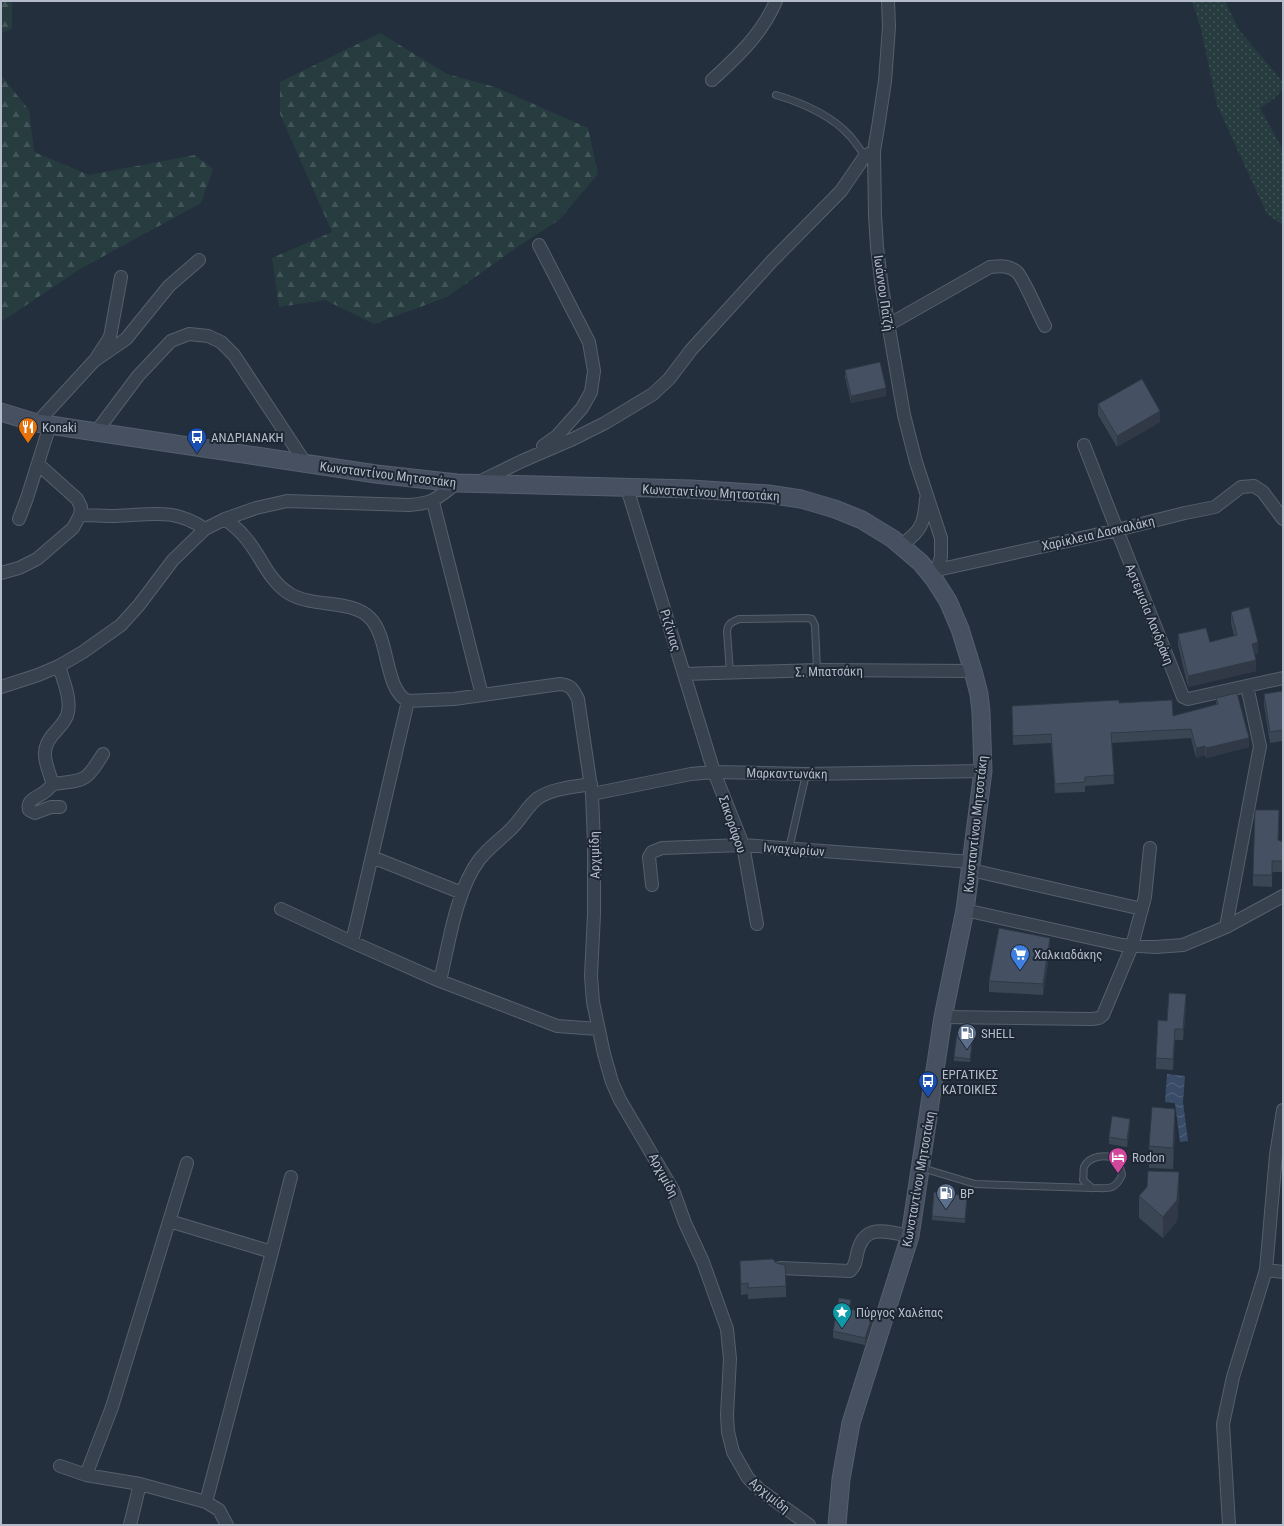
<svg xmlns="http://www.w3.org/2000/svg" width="1284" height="1526" viewBox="0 0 1284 1526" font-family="'Roboto Condensed',sans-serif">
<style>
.grass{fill:url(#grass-dots)}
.forest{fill:url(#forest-firs)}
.water{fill:url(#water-waves)}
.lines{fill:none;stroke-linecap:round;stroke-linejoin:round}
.service-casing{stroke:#565f6c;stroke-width:8}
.minor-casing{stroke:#565f6c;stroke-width:14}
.secondary-casing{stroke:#565f6c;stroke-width:19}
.service{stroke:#38414e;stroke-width:6}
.minor{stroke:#38414e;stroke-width:12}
.secondary{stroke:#465061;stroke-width:17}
.wall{fill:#3b4654}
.shaded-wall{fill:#303945}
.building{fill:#455162;stroke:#303945}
.labels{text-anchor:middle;stroke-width:4;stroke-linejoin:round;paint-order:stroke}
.street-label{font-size:13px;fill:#b4bcc9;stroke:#1d2633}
.poi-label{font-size:13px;fill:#b4bcc9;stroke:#1d2633;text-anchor:start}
</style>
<defs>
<pattern id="grass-dots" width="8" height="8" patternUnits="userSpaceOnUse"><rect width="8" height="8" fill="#263c3f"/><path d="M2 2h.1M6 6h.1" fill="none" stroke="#435659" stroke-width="1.8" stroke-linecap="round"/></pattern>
<pattern id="forest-firs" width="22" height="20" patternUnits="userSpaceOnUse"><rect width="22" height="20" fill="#263c3f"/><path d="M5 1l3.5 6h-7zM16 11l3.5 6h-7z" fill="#435659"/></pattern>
<pattern id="water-waves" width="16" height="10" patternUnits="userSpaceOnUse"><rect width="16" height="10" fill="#394c67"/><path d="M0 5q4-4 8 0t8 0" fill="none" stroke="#53647b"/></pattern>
</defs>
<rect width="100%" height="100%" fill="#242f3e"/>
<!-- grass -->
<path class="grass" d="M1192,1H1225L1239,30L1283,82C1283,96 1270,101 1260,108L1283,150V225L1267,214L1217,105L1201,29Z"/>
<!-- forest -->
<path class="forest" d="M1,1H12V29L1,33Z
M380,33L447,74L495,87L588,128L598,174L559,220L516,248L447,297L374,324L325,300L279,307L272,258L332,232L280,114V82Z
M1,75L29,110L34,152L89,175L195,155L213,169L201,203L80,269L1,322Z"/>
<!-- water -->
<path class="water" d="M1167,1074L1185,1076L1183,1102L1188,1141L1180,1142L1175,1103L1165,1102Z"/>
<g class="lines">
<!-- service casing -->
<g class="service-casing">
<path id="service" d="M776,95C803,103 831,115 850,136C855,142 860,149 865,156
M730,673L727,631C728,623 732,622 739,619L807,618L812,619L815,625L817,670
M789,849L806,774
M922,1168L975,1184L1092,1188C1108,1188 1115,1191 1122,1175C1121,1170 1120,1164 1116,1160C1107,1153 1089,1156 1084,1167C1083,1170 1084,1176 1083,1180L1092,1188"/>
</g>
<!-- minor casing -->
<g class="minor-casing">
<path id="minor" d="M888,1L889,27L885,81L879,121L874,151L875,215L877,247L882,288L904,415L916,462L941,538V557L934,579
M712,80C738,56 762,34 776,1
M539,245L589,342L594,371L591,392L582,408L557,436L543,446
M888,325L990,267C1000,266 1009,265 1017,272C1023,277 1040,317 1045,326
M97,357L110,337L121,277
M37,423L94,361L126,339L169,286L199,260
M96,432L138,376L171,341L189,334L208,336L221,342L234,355L306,464
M1084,445L1117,530L1175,676L1183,697L1188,699L1283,678
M479,482L522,461L573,439L605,423L653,394L669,379L691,350L772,261L841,191L865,156L874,151
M627,488L714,772L743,845L757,924
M433,502L482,695
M80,515C92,515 103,516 115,516C150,515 173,507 205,529
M19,519L27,498L50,425
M225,519C231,524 238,529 243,535C261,554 267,580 290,594C315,608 351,599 370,618C390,638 384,690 408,701L454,699L560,684C571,685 573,689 578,699L592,794L594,844V914L591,976L593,1002L604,1054L612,1082L620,1100L673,1190L685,1223L703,1262L727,1329L730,1359L727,1415L728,1432L733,1452L748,1478L760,1490L809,1525
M901,545C922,531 924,523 926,499
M937,570L1117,530L1185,513L1215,507L1241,487L1254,486L1263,492L1283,519
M1,573L19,568L37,559L73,528L80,515L81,507L77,499L38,464
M59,666C63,680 71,698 68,712C67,719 62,724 57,730C38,749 45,761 53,784C51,786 48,789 46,791C39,797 26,799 29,810L35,813L51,807H60
M684,674L817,670L973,671
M1,687L38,675L59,666L83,652L121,625L139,605L173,560L205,529L225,519L256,508L287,501L409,505C435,503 437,498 457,483
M53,784C85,780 85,783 103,754
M592,794L691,774L714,772L806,774L983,771
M372,857L462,893
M971,870L1142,909
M652,885L649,857L652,852L662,848L743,845L971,862
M281,909L352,942L440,981L534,1017L557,1026L598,1029
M965,910L1122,945L1156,947L1183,945L1226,927L1283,896
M1226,927L1260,746L1247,686
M352,942L408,701
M440,981C449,943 456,891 479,860C488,848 500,840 510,830C520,821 528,805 538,798C553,788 574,787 591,784
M943,1017L1092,1019L1099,1018L1103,1015L1132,946L1145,897L1150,848
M169,1221L272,1252L206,1502
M272,1252L291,1177
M780,1268L850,1271C855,1266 856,1261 857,1254C864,1222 885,1232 910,1236
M1266,1270L1283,1272
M60,1466L86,1475L140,1484L206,1502L219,1510L227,1525
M86,1475L112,1407L187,1163
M130,1525L140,1484
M1229,1525L1223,1424L1233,1377L1266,1270L1276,1155L1283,1110"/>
</g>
<!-- secondary casing -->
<g class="secondary-casing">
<path id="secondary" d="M1,412L37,423L96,432L376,474L457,483L691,489L768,494L801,499L835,509L862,520L893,539L921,563L934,579L948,601L960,629L973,671L979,694L981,712L983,771L965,910L943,1017L910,1236L851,1423L841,1479L837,1525"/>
</g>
<!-- service -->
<use href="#service" class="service"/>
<!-- minor -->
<use href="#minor" class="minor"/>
<!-- secondary -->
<use href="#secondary" class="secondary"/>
</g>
<!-- wall -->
<path class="wall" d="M845,370L886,396L851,403L845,377Z
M1098,404L1160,422L1117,447L1098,415Z
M1231,612L1258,654H1255L1256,671L1188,687L1178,645V634L1210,642L1234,636L1231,623Z
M1283,691V741L1270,743L1264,705V694Z
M1216,698L1249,747L1206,758L1205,755L1196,758L1191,738L1112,743L1114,784L1085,786V792L1055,793L1051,743L1013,745L1012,706L1119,703L1173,716L1216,705Z
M1278,840L1283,842V872H1272V887L1253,886V875Z
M1050,949L1043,995L989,992V981Z
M1186,1006L1183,1040H1175L1173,1070L1156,1069V1058L1167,1021Z
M973,1039L970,1062L954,1061V1057Z
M1130,1127L1127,1147L1109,1144V1137Z
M1175,1130L1173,1169L1149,1168V1146Z
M1179,1194L1177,1221L1163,1238L1139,1218V1196Z
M967,1199L965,1223L932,1220V1216Z
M740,1261L786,1286V1297L748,1299V1294L741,1295Z
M851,1307L850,1309L873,1321L865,1345L833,1338V1331Z"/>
<!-- shaded-wall -->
<path class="shaded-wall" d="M886,388V396L851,403V396Z
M1160,411V422L1117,447V436Z
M1258,642V654L1252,655V644Z
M1256,660V671L1188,687V676Z
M1249,738V747L1206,758V748Z
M1205,746V755L1196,758V748Z
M1050,938V949L1043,995V984Z
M1186,994V1006L1183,1040V1029Z
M1175,1029V1040L1173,1070V1059Z
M1175,1109V1130L1173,1169V1148Z
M1130,1119V1127L1127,1147V1140Z
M1179,1172V1194L1177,1221L1163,1238V1217Z
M873,1314V1321L865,1345V1338Z"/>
<!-- building -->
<path class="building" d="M880,362L886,388L851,396L845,370Z
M1142,379L1160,411L1117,436L1098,404Z
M1249,607L1258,642L1252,644L1256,660L1188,676L1178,634L1206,628L1210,642L1237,635L1231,612Z
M1283,691V730L1270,732L1264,694Z
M1237,693L1249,738L1206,748L1205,746L1196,748L1191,729L1111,733L1114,775L1085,777V782L1055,784L1051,734L1013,736L1012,706L1119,700V703L1172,700L1173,716L1218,704L1216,698Z
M1255,810H1279L1278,840L1283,842V861H1272V875H1253Z
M999,928L1050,938L1043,984L989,981Z
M1169,993L1186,994L1183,1029H1175L1173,1059L1156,1058L1158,1020L1167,1021Z
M957,1034L973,1035L970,1059L954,1057Z
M1152,1107L1175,1109L1173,1148L1149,1146Z
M1112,1116L1130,1119L1127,1140L1109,1137Z
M1148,1171L1179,1172L1177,1200L1163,1217L1139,1196L1147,1187Z
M934,1192L967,1196L965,1219L932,1216Z
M773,1259L776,1263L785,1265L786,1286L748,1288V1283L741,1284L740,1261Z
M839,1298L851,1300L849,1309L873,1314L865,1338L833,1331Z"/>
<!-- icons -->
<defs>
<g id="restaurant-pin" transform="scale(1)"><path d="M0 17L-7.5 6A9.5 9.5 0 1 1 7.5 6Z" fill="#e8710a" stroke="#1d2633"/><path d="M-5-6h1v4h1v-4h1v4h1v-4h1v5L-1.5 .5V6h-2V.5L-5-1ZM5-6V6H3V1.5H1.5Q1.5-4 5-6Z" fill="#fff"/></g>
<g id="bus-pin" transform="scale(1)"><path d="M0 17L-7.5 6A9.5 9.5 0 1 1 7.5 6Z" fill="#1a4fb4" stroke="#1d2633"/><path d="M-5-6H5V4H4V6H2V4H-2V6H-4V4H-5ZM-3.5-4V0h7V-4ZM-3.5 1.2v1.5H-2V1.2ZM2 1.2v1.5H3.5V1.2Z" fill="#fff"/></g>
<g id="supermarket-pin" transform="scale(1)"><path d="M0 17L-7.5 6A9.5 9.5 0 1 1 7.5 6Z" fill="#3f7fe0" stroke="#1d2633"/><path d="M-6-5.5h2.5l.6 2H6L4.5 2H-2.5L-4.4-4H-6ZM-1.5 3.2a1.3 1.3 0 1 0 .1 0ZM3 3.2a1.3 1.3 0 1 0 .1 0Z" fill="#fff"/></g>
<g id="fuel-pin" transform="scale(1)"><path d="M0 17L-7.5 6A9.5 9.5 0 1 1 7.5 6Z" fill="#5c6f8a" stroke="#1d2633"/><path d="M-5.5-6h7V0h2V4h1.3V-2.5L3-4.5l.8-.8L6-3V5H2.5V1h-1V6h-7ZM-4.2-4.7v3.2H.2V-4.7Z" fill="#fff"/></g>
<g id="hotel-pin" transform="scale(1)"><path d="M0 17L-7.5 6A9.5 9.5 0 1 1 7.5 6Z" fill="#d1479c" stroke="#1d2633"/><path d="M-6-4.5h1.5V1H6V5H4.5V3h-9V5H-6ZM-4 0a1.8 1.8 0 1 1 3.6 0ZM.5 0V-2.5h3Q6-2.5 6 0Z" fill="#fff"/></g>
<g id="sight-pin" transform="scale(1)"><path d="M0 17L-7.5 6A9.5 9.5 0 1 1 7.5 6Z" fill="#0f9aa8" stroke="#1d2633"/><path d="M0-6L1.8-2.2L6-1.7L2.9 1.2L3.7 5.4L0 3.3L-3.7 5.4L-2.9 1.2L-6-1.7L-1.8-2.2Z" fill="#fff"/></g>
</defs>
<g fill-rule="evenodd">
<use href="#restaurant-pin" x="28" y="427"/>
<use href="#bus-pin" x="197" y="437"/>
<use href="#supermarket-pin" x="1020" y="954"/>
<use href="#fuel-pin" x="967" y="1033"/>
<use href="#bus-pin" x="928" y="1081"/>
<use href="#hotel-pin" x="1118" y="1157"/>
<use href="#fuel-pin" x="946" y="1193"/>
<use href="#sight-pin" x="842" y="1312"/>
</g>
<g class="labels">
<!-- street labels -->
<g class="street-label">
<text transform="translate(884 293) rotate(82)" y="5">Ιωάννου Παϊζή</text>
<text transform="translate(388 474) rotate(7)" y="5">Κωνσταντίνου Μητσοτάκη</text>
<text transform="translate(711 492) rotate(3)" y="5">Κωνσταντίνου Μητσοτάκη</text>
<text transform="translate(1098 533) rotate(-13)" y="5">Χαρίκλεια Δασκαλάκη</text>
<text transform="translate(1150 614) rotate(68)" y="5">Αρτεμισία Λανδράκη</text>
<text transform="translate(671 630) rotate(73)" y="5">Ριζίνιας</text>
<text transform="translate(829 671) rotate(-1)" y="5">Σ. Μπατσάκη</text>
<text transform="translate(787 773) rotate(1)" y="5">Μαρκαντωνάκη</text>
<text transform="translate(733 824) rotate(71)" y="5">Σακοράφου</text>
<text transform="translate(975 824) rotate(-84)" y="5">Κωνσταντίνου Μητσοτάκη</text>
<text transform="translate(794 849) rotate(4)" y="5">Ινναχωρίων</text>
<text transform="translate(594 855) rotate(-91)" y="5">Αρχιμίδη</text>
<text transform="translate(664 1175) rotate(62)" y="5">Αρχιμίδη</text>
<text transform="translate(918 1179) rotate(-80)" y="5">Κωνσταντίνου Μητσοτάκη</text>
<text transform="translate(770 1495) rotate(39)" y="5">Αρχιμίδη</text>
</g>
<!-- poi labels -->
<g class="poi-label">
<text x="42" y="432">Konaki</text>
<text x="211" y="442">ΑΝΔΡΙΑΝΑΚΗ</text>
<text x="1034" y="959">Χαλκιαδάκης</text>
<text x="981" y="1038">SHELL</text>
<text x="942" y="1079">ΕΡΓΑΤΙΚΕΣ<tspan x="942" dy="15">ΚΑΤΟΙΚΙΕΣ</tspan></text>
<text x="1132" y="1162">Rodon</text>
<text x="960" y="1198">BP</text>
<text x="856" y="1317">Πύργος Χαλέπας</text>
</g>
</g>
<!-- border -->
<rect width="1284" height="1526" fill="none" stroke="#b4bcc9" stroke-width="4"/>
</svg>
